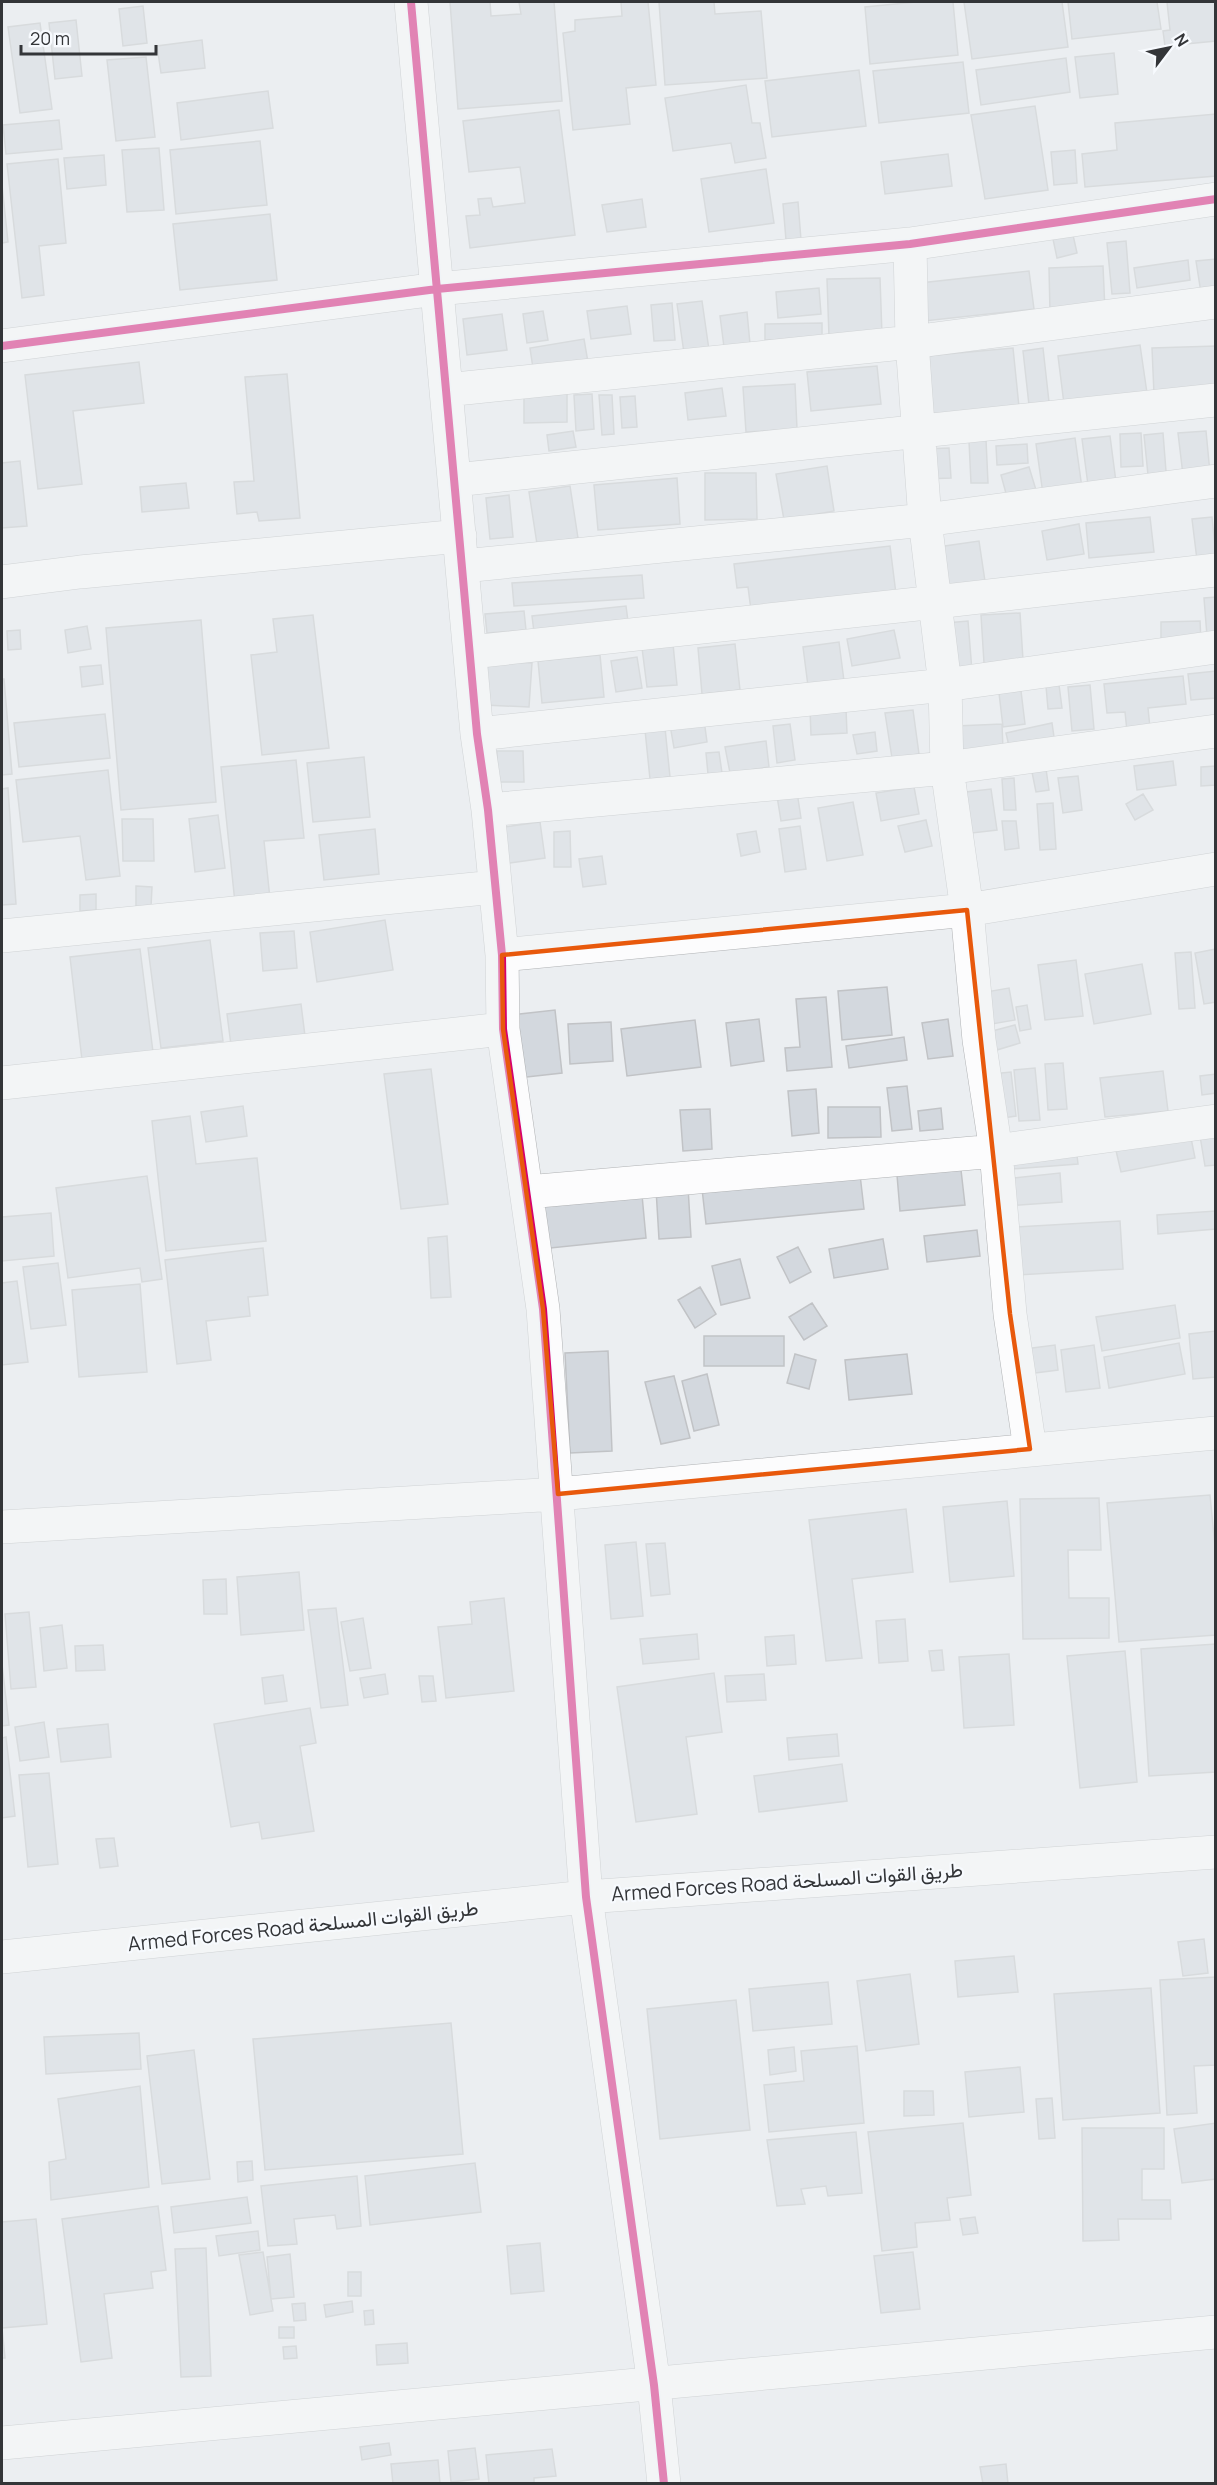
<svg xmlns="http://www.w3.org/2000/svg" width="1217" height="2485" viewBox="0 0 1217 2485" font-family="Manrope,Vazirmatn,sans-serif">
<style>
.building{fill:#d3d8de;stroke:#c1c3c6;stroke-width:1.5}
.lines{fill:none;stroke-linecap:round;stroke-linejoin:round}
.minor-casing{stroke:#b0b2b4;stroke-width:34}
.minor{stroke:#fcfcfd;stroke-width:33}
.cycleway-casing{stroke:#f7fafe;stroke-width:11}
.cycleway{stroke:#d6006c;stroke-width:8}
.marked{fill:none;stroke:#e8590c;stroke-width:4.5;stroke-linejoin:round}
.labels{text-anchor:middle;stroke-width:4.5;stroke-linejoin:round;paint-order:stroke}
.street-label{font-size:20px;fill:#333538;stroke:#f7fafe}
</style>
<rect width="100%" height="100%" fill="#ebeef1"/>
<!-- building -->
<path class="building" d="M450,2H490L491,16L521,14L519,2H554L562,101L458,109Z
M621,2H648L656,85L626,88L630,124L573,130L563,33L575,31V20L622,16Z
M659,2H714L715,14L761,11L767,78L665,85Z
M916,2H953L958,55L870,64L865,7Z
M964,2H1062L1068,47L972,59Z
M1068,2H1157L1161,29L1072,39Z
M1167,2H1216V41L1165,46L1163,31L1170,30Z
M143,6L147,43L123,46L119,9Z
M76,20L82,76L55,79L49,23Z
M40,23L52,109L20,113L8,27Z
M202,40L205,68L161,73L157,46Z
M1114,53L1118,94L1080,98L1075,57Z
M146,57L155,137L116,141L107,60Z
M1066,58L1070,92L981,105L976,70Z
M963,62L969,113L879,123L873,71Z
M859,70L866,126L772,137L765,81Z
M746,85L752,123H760L766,158L735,163L731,143L673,151L665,98Z
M268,91L273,128L181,140L177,103Z
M1035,106L1048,190L985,199L971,115Z
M559,110L575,235L470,248L466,216L480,215L478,199L491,198L493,207L525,203L520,167L469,172L463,121Z
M1216,114V176L1085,187L1082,154L1117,150L1115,123Z
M59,120L62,149L6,154L3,125Z
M260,141L267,205L176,214L170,150Z
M159,148L164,210L127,212L122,150Z
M1075,150L1077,183L1054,185L1051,152Z
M948,154L952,186L885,194L881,162Z
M104,155L106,185L67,189L64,158Z
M58,159L66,243L39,246L44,295L22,298L7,164Z
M766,169L774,223L709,232L701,179Z
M2,185L8,242L2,243Z
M642,199L646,227L607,232L602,205Z
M798,202L801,240H786L783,204Z
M270,214L277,280L180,290L173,224Z
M1073,235L1077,253L1057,258L1053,239Z
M1126,241L1130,293L1112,294L1107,243Z
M1216,259V291L1201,293L1196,261Z
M1188,260L1190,280L1137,288L1134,268Z
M1103,266L1105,311L1050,312L1049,268Z
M1029,271L1034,309L924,321L920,283Z
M880,278L882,335L829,337L827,279Z
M819,288L821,314L778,318L776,292Z
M702,301L709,350L684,353L677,304Z
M672,303L675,340L654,341L651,305Z
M627,306L631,334L591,339L587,311Z
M543,311L548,340L527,343L523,314Z
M747,312L750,344L724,347L720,316Z
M502,314L507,350L467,355L463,319Z
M822,323V339L765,340V324Z
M584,339L589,368L534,375L530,348Z
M1140,345L1147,393L1064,404L1058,356Z
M1216,346V392L1154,394L1152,348Z
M1013,348L1019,407L921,416L915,357Z
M1043,348L1049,402L1029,405L1023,351Z
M139,362L144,403L73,411L82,484L38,489L25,375Z
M877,366L881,404L811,411L807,372Z
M287,374L300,518L259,521L257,512L237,514L234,482L254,481L245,377Z
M795,384L797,429L746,432L743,387Z
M722,388L726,416L688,420L685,393Z
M567,393V422L524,423V394Z
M592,394L594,429L576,431L574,395Z
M599,395H612L614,434L602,435Z
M635,396L637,427L622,428L620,397Z
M573,431L576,447L549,451L547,435Z
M1206,431L1210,473L1183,475L1178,433Z
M1141,433L1143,466L1121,467L1120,434Z
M1163,433L1167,484L1149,485L1144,435Z
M1110,436L1116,482L1088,485L1082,439Z
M1075,438L1082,488L1043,494L1036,444Z
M986,440L988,483H971L969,441Z
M1027,444L1028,463L997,465L996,446Z
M949,448L951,478L924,479L923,449Z
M20,461L27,526L2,528V463Z
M827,466L834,511L784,520L776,474Z
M1029,467L1036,490L1007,497L1001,475Z
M705,473H756L757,519L705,520Z
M677,478L680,524L598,530L594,485Z
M186,483L189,508L142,512L140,487Z
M570,486L578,538L537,544L529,492Z
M509,495L513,537L490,539L486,498Z
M1150,517L1154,552L1089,558L1086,523Z
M1212,517L1216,557L1197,560L1192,519Z
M1079,524L1084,554L1047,560L1042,531Z
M979,541L986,588L945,594L938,547Z
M890,546L896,594L751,610L748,587L737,588L734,564Z
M642,575L644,598L514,606L512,583Z
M1216,597V635L1207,636L1204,598Z
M626,606L628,621L534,632L532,616Z
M524,611L526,630L487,633L485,614Z
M1020,613L1023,660L984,663L981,615Z
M313,615L329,748L262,755L251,655L277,652L273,619Z
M201,620L216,802L121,810L106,628Z
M968,621L972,671L951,673L946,623Z
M1200,621L1201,642L1161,643V622Z
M87,626L91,649L68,653L65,630Z
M20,630L21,649L8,650L7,631Z
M894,630L900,658L852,666L847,639Z
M839,642L844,681L808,686L803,647Z
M673,644L677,685L647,687L642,648Z
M735,644L740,690L702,694L698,648Z
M600,655L604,697L542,703L538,661Z
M637,657L642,688L616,692L611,661Z
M488,661L532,663L529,707L485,705Z
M101,665L103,684L82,687L80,667Z
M1216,671V698L1191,700L1188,674Z
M1183,676L1186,704L1148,708L1150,728L1127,731L1125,712L1107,713L1104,684Z
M2,679H4L12,774L2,775Z
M1059,685L1062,708L1048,709L1046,686Z
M1090,685L1094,729L1072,731L1068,687Z
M1021,691L1025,724L1003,727L999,693Z
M810,709H846L847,733L811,735Z
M913,710L919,754L892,758L885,713Z
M105,714L110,758L19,767L14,723Z
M704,720L707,742L674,748L670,725Z
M1052,723L1054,737L1009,746L1006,733Z
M790,724L795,760L777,763L773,726Z
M1002,724L1003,750L957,751L956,726Z
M665,728L670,777L650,779L645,730Z
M875,732L877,751L857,754L853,735Z
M766,741L769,767L730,773L725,747Z
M497,751H523L524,782H498Z
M719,752L722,773L708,774L706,753Z
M364,757L370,817L313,822L307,763Z
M296,760L304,838L264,841L270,899L235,903L221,767Z
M1173,761L1176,785L1137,790L1134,766Z
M1216,766V785L1201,786V767Z
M1046,769L1049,790L1036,792L1032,772Z
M108,770L120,876L86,880L80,836L23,842L16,780Z
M1078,776L1082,810L1063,813L1058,778Z
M1014,778L1016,810H1004L1002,779Z
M914,787L919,814L881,821L876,793Z
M8,788L16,904L2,905V789Z
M991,789L997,830L972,833L966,792Z
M797,792L801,818L781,821L777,796Z
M1143,794L1153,810L1135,820L1126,804Z
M853,802L863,855L827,861L818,808Z
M1053,803L1056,849L1040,850L1037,804Z
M218,815L225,868L195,872L189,819Z
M122,819H153L154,861H123Z
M926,820L932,846L905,852L898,826Z
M1002,821H1016L1019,848L1005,850Z
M540,822L545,858L496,865L491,829Z
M800,826L806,869L785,872L779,829Z
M375,829L379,874L324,880L319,835Z
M570,831L571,867H554V832Z
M756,831L760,852L741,856L737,834Z
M602,856L606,884L583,887L579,859Z
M136,886L152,887L151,907H136Z
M96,894V910L80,911V895Z
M385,920L393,970L317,982L310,932Z
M294,931L297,968L263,971L260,933Z
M210,940L223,1041L161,1048L148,948Z
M140,949L153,1052L82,1060L70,957Z
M1216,949V1002L1204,1004L1195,953Z
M1191,952L1195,1008L1179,1009L1175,953Z
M1076,960L1083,1016L1045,1020L1038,965Z
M1142,964L1151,1014L1094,1024L1085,974Z
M887,987L892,1035L842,1040L838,991Z
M1009,988L1015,1020L992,1024L986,992Z
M826,997L832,1067L787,1071L785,1048L800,1047L796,999Z
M301,1004L305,1036L231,1045L227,1014Z
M1027,1005L1031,1029L1020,1031L1016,1007Z
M555,1010L562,1073L518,1078L511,1015Z
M759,1019L764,1061L731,1066L726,1023Z
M948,1019L953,1056L928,1059L922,1023Z
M695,1020L701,1067L627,1076L621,1029Z
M611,1022L613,1061L570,1064L568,1024Z
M1015,1025L1020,1043L987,1053L981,1034Z
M904,1037L907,1060L849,1068L846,1046Z
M1063,1063L1067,1109L1048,1110L1045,1064Z
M1035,1068L1040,1120L1019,1121L1014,1070Z
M431,1069L448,1204L401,1209L384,1074Z
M1163,1071L1168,1111L1105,1117L1100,1078Z
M1011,1072L1016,1116L996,1119L992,1074Z
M1216,1074V1093L1202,1095L1200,1076Z
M907,1086L912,1129L892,1131L887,1088Z
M816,1089L819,1133L792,1136L788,1091Z
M243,1106L247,1136L206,1142L201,1112Z
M828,1107H880L881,1137L828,1138Z
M941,1108L943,1129L920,1131L918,1111Z
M710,1109L712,1149L683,1151L680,1110Z
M190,1116L196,1164L257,1158L266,1241L166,1251L152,1121Z
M1189,1128L1195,1158L1121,1172L1114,1142Z
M1216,1128V1165L1205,1166L1199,1130Z
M1076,1147L1078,1164L1012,1169L1011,1151Z
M859,1166L864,1209L706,1224L701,1180Z
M961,1170L965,1205L900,1211L897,1175Z
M1060,1173L1062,1202L1006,1206L1004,1179Z
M147,1176L162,1279L142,1282L140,1268L68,1278L56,1188Z
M688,1187L691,1237L659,1239L656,1189Z
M642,1195L646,1238L541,1249L536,1205Z
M1216,1211V1229L1158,1234L1157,1215Z
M51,1213L54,1256L2,1261V1217Z
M1120,1221L1123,1269L1017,1275L1014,1227Z
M977,1230L980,1256L927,1262L924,1236Z
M447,1236L451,1297L431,1298L428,1238Z
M883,1239L888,1269L834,1278L829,1249Z
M798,1247L811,1272L790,1283L777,1257Z
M263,1248L268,1295L248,1297L250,1316L206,1321L211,1360L177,1364L165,1260Z
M740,1259L750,1298L721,1305L712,1266Z
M58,1263L66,1325L31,1329L23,1267Z
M17,1281L28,1362L2,1365V1283Z
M140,1284L147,1372L79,1377L72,1290Z
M700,1287L716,1314L695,1328L678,1300Z
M812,1303L827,1326L804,1340L789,1317Z
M1175,1305L1180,1338L1102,1351L1096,1317Z
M1216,1331V1377L1193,1379L1189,1334Z
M704,1336H784V1366H704Z
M1179,1343L1185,1374L1109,1388L1104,1357Z
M1055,1345L1058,1370L1020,1375L1017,1350Z
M1094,1345L1100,1388L1066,1392L1061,1350Z
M608,1351L612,1451L570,1453L565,1353Z
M795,1354L816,1360L809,1389L787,1383Z
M907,1354L912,1394L849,1400L845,1360Z
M707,1374L719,1425L694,1431L682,1381Z
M674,1376L690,1438L661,1444L645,1382Z
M1210,1495L1216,1557V1635L1119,1642L1107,1503Z
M1099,1498L1101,1550H1068L1069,1598H1109V1638L1023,1639L1020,1499Z
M1007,1501L1014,1576L950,1582L943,1507Z
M906,1509L913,1572L852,1579L862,1658L826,1661L809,1520Z
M636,1542L643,1616L611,1619L605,1545Z
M665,1543L670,1594L651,1596L646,1544Z
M299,1572L304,1630L241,1635L237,1577Z
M226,1579L227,1614H204L203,1580Z
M504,1598L514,1691L446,1698L438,1627L472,1624L470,1602Z
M336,1608L348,1705L321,1708L308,1610Z
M29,1612L36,1687L11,1689L5,1614Z
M363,1618L371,1668L350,1671L341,1622Z
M905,1619L908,1661L879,1663L876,1621Z
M62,1625L67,1668L44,1671L40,1628Z
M697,1634L699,1659L643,1664L640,1639Z
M794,1635L796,1664L767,1666L765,1637Z
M1216,1644V1772L1149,1776L1141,1649Z
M103,1645L105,1670L76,1671L75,1646Z
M942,1650L944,1670L932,1671L929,1651Z
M1125,1651L1137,1782L1080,1788L1067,1656Z
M1009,1654L1014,1725L964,1728L959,1657Z
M2,1664L9,1725L2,1726Z
M714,1673L722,1732L686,1737L697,1814L636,1822L617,1687Z
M385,1674L388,1694L364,1698L360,1678Z
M764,1674L766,1700L727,1702L725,1676Z
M283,1675L287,1701L265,1704L262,1678Z
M419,1676H433L436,1701L422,1702Z
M310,1708L316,1743L300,1746L314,1831L262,1839L259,1822L231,1827L214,1724Z
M44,1722L49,1757L20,1761L15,1727Z
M108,1724L111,1757L61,1762L57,1729Z
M837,1734L839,1756L789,1760L787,1738Z
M6,1737L15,1816L2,1818V1738Z
M842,1764L847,1801L759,1812L754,1776Z
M49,1773L58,1864L28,1867L19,1775Z
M114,1838L118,1866L100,1868L96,1839Z
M1204,1939L1208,1973L1183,1976L1178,1942Z
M1014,1956L1018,1992L958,1997L955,1961Z
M910,1974L919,2044L866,2051L857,1981Z
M1216,1977V2065L1194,2066L1197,2113L1167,2115L1160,1980Z
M828,1982L832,2024L753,2031L749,1989Z
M1151,1988L1160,2113L1063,2120L1054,1994Z
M736,2000L750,2130L660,2139L647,2009Z
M451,2023L463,2154L265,2170L253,2039Z
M139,2033L141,2069L46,2074L44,2037Z
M857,2046L864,2123L769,2132L764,2085L804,2081L801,2051Z
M794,2047L796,2071L770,2075L768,2050Z
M194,2050L210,2179L162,2184L147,2056Z
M1020,2067L1024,2112L969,2117L965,2072Z
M140,2086L149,2187L51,2200L49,2162L66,2159L58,2099Z
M904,2091H933L934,2115L904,2116Z
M1052,2098L1055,2138L1039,2139L1036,2099Z
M963,2123L971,2195L947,2198L950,2220L915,2223L917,2247L882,2251L868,2132Z
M1216,2123V2179L1182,2183L1174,2129Z
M1082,2128H1164V2169H1142V2200H1170L1171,2219H1118L1119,2240L1083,2241Z
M856,2132L862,2193L828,2196L826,2186L801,2189L805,2204L777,2206L767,2140Z
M252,2161L253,2180L238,2182L237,2162Z
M475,2163L481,2212L370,2225L365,2176Z
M357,2176L361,2226L337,2229L335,2215L294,2219L297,2244L268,2246L261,2186Z
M247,2197L251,2223L174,2233L171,2207Z
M158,2206L166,2270L151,2272L153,2288L104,2294L112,2358L81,2362L62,2219Z
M975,2217L978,2233L963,2235L960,2219Z
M36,2219L47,2324L2,2328L5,2358H2V2222Z
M258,2231L260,2250L219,2256L216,2236Z
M540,2243L544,2291L511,2294L507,2246Z
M206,2248L211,2376L181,2377L175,2249Z
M263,2252L273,2311L250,2315L239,2255Z
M913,2252L920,2309L881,2313L874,2256Z
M290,2254L294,2297L271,2299L267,2257Z
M348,2272H361V2296H348Z
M352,2301L353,2312L326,2317L324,2305Z
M305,2303L306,2320L294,2321L292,2304Z
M373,2310L374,2324L365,2325L364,2311Z
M279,2327H294V2338H279Z
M407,2343L408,2363L377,2365L376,2345Z
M296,2346L297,2358L284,2359L283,2347Z
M389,2443L391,2455L362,2460L360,2447Z
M475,2448L479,2479L451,2482L448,2451Z
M552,2449L556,2476L534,2478V2484H489L486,2455Z
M438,2460L440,2484H393L391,2464Z
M1006,2464L1008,2484H983L980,2467Z"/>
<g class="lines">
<!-- minor casing -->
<g class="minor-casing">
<path id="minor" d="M411,2L477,734L488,810L502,955L503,1029L543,1309L586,1897L654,2385L664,2484
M910,244L912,342L925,520L945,685L947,768L967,910L979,1040L996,1151L1010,1314L1030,1449
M2,346L437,289L910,244L1216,199
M446,390L912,342L1216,302
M455,480L1216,400
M463,566L925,520L1216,481
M2,582L80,572L460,536
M471,652L936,602L1216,570
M477,734L945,685L1216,647
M488,810L947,768L1216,731
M2,936L495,887
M502,955L967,910L1216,869
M2,1083L503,1029
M527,1192L996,1151L1216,1121
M2,1527L558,1494L1216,1433
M2,1957L586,1897L1216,1852
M2,2443L1216,2332"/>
</g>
<!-- minor -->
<use href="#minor" class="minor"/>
<!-- cycleway casing -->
<g class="cycleway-casing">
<path id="cycleway" d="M411,2L477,734L488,810L502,955L503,1029L543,1309L586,1897L654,2385L664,2484
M2,346L437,289L910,244L1216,199"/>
</g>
<!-- cycleway -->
<use href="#cycleway" class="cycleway"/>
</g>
<!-- marked area -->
<path d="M0 0H1217V2485H0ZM967,910L1010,1314L1030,1449L558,1494L543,1309L503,1029L502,955Z" fill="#ebeef1" fill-opacity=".55" fill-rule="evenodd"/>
<path class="marked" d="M967,910L1010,1314L1030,1449L558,1494L543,1309L503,1029L502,955Z"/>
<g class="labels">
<!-- street labels -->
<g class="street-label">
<text transform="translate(787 1882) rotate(-4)" y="7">Armed Forces Road طريق القوات المسلحة</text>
<text transform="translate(303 1926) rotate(-6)" y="7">Armed Forces Road طريق القوات المسلحة</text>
</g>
</g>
<!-- border -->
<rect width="1217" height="2485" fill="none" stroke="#333538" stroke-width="6"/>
<!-- north arrow -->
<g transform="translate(1169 48) rotate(58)" stroke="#f7fafe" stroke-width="4.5" paint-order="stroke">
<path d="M0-4.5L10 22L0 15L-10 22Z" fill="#333538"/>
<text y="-9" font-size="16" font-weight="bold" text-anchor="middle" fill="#333538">N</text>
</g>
<!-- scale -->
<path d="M21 45v9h135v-9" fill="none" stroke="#333538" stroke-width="3"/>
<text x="30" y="45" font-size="18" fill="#333538" stroke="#f7fafe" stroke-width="4.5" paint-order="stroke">20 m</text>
</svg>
